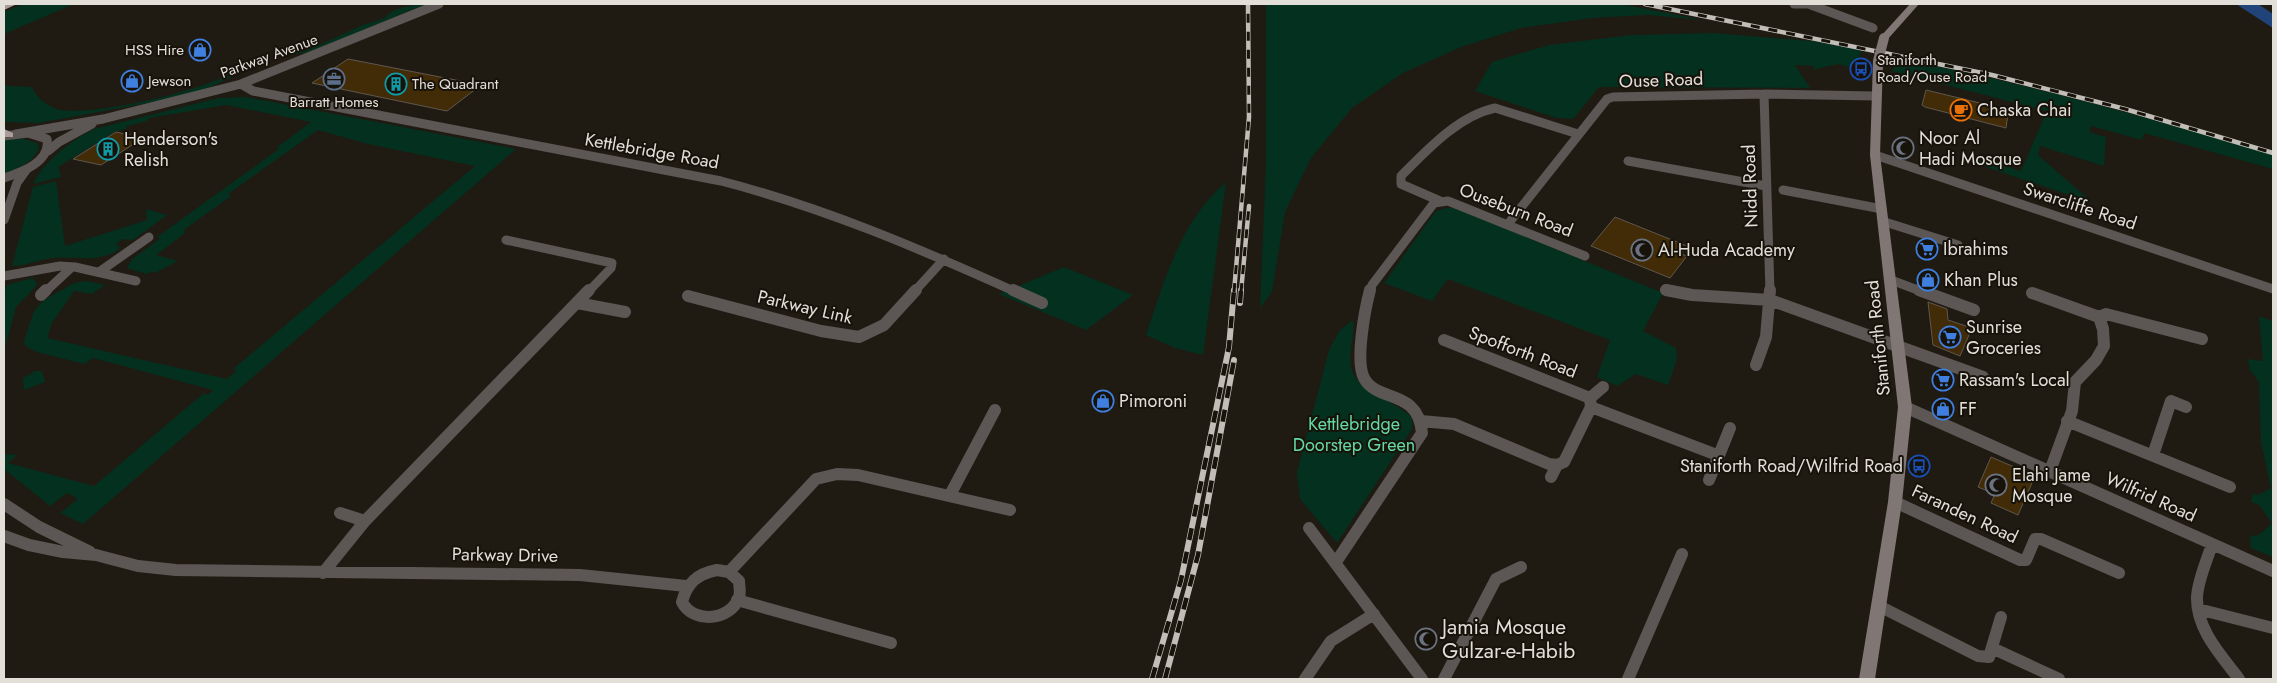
<svg xmlns="http://www.w3.org/2000/svg" width="2277" height="683" viewBox="0 0 2277 683" font-family="Jost,sans-serif">
<style>
.green{fill:#03301f}
.water{fill:#204479}
.building{fill:#422b07;stroke:#5f574e}
.lines{fill:none;stroke-linecap:round;stroke-linejoin:round}
.minor-far1{stroke:#5c5654;stroke-width:9}
.minor{stroke:#5c5654;stroke-width:12}
.secondary{fill:#807775;fill-rule:evenodd}
.trunk{fill:#a99c99;fill-rule:evenodd}
.rail-far1-casing{stroke:#c1bdb7;stroke-width:4.5}
.rail-casing{stroke:#c1bdb7;stroke-width:6}
.rail-far1{stroke:#17120a;stroke-width:3;stroke-dasharray:9;stroke-linecap:butt}
.rail{stroke:#17120a;stroke-width:4.5;stroke-dasharray:12;stroke-linecap:butt}
.secondary-bridge{stroke:#807775;stroke-width:10}
.labels{text-anchor:middle;stroke-width:4;stroke-linejoin:round;paint-order:stroke}
.far-poi-label{font-size:15px;fill:#e2ded8;stroke:#17120a;text-anchor:start}
.far-street-label{font-size:15px;fill:#e2ded8;stroke:#17120a}
.street-label{font-size:18px;fill:#e2ded8;stroke:#17120a}
.poi-label{font-size:18px;fill:#e2ded8;stroke:#17120a;text-anchor:start}
.park-label{font-size:18px;fill:#65d8a5;stroke:#17120a}
.near-poi-label{font-size:21px;fill:#e2ded8;stroke:#17120a;text-anchor:start}
</style>
<rect width="100%" height="100%" fill="#201b12"/>
<!-- green -->
<path class="green" d="M22,4H74L4,34V12Z
M418,4H426L310,52L296,54L286,52L306,51L363,25L385,18C391,8 409,7 418,4Z
M1266,4H1621L1703,20L1648,15L1592,18L1521,28L1461,47L1403,73L1352,108L1311,158L1285,212L1272,292L1260,308L1266,165Z
M1713,33L1812,41L1862,50L1854,68L1838,64L1812,70L1815,66L1795,65L1810,88L1599,87L1573,119L1557,118L1475,91L1492,62L1549,45L1631,35Z
M1897,58C2024,83 2149,117 2273,155V169L2144,133L2142,140L2091,126L2089,132L2106,137L2104,166L2040,146L2038,155L2093,203L1965,160L1968,154L2021,171L2047,111L1892,71Z
M252,62L256,64L253,65L255,66L208,88L164,100L38,123L4,122V84L9,86L32,87C36,98 50,108 61,110C100,116 222,87 252,62Z
M246,97L516,149L83,524L60,513L78,499L67,493L50,506L4,469V454L17,455L8,463L94,486L204,393L208,395L213,390L93,358L84,364L37,352L25,346L24,341L34,311L44,300L74,283L86,281L105,285L92,294L74,291L52,323L47,338L227,379L237,370L233,369L475,166L368,144L318,130L228,194L231,196L185,229L184,234L156,255L178,261L155,273L151,271L147,274L127,268L132,259L160,239L157,237L279,149L276,148L311,122L226,105L149,118L147,121L127,126L126,129L116,131L58,167L61,177L33,184C45,160 71,141 94,129L219,98Z
M21,138L37,143L39,147C34,162 18,169 4,174V140Z
M56,181L65,246L147,220L146,209L167,215L133,240L123,239L115,245L121,246L118,248L120,249C96,265 73,254 47,259C35,261 24,266 12,266L33,187Z
M1226,182L1203,355L1175,348L1146,335C1164,281 1181,220 1226,182Z
M1447,208H1455L1663,293L1643,331L1676,348L1677,359L1668,385L1636,374L1617,386L1597,377L1610,340L1448,279L1432,301L1384,283L1436,211Z
M1064,267L1133,295L1086,330L999,294Z
M32,278L38,284L16,307L4,351V294L7,285Z
M2259,316L2273,321V557L2251,548L2250,536L2259,535L2272,523L2259,505L2251,502L2253,493L2258,495L2271,488L2261,442L2259,382L2250,370L2248,359L2263,361Z
M1353,320C1355,335 1348,354 1351,367C1357,394 1395,399 1412,418V429L1337,543L1300,499L1297,473L1329,350L1340,330Z
M35,371H42L45,382L24,390L23,378Z"/>
<!-- water -->
<path class="water" d="M2236,4H2258L2273,14V28Z"/>
<!-- building -->
<path class="building" d="M348,59L481,85L447,111L312,83Z
M1926,90L1988,105V109L2008,114L2006,128L1925,107L1922,105Z
M116,132L143,138L101,165L73,159Z
M1615,217L1687,246L1681,254L1687,256L1670,278L1591,246Z
M1928,302L1947,309L1948,320L1972,328L1960,356L1933,345Z
M1991,457L2035,476L2018,515L1991,503L1995,494L1978,487Z"/>
<g class="lines">
<!-- minor-far1 -->
<path class="minor-far1" d="M1794,4H1816
M1811,5L1873,28
M241,84L253,91L721,181C825,208 918,248 1016,292
M1764,94L1770,292
M16,134L103,119L241,84L439,4
M4,136L28,133L47,139C51,162 22,172 4,178
M48,151L59,142L92,124
M1875,155L2273,289
M1628,161L1766,186
M1783,190L1882,209
M1440,201L1401,184V176C1427,150 1458,116 1495,108L1578,134
M4,220L17,183L27,169
M1885,222L1958,245
M1508,224L1607,99L1613,97L1764,94L1876,96
M506,240L612,263L611,268L588,292
M99,272L149,237
M4,276L60,266L75,267L136,281
M1891,280L1923,292
M1665,290L1673,292
M45,292L72,267
M914,292L944,259
M1370,292L1372,285L1434,203L1448,201L1585,256"/>
<!-- minor -->
<path class="minor" d="M1013,290L1042,303
M1666,290L1692,295L1770,300L1983,377
M1919,290L1974,310
M2032,293L2099,317L2106,314L2202,339
M41,295L46,290
M688,296L821,331L859,337L884,325L916,290
M577,303L625,312
M1444,340L1590,398
M1756,365L1766,337L1770,290
M1591,407L1717,455
M1905,407L2273,571
M1421,421L1454,424L1549,464L1557,465L1564,462L1591,407L1590,398L1603,387
M2067,421L2230,487
M2153,455L2171,401L2186,407
M2050,471L2072,411L2075,382L2096,360L2104,346L2103,329L2099,317
M1551,477L1557,465
M1709,480L1730,428
M950,495L995,410
M1895,502L2020,560H2026L2035,539H2041L2119,573
M4,504L39,527L90,552
M340,513L365,521
M1309,528L1422,679
M4,536L29,545L63,552L96,555L138,566L176,570L580,575L686,586
M2212,544C2207,561 2198,579 2197,597C2196,629 2221,655 2239,679
M1336,562L1422,433C1418,388 1377,403 1364,378C1355,361 1365,309 1370,290
M717,570L729,572L739,581C739,586 741,592 739,597C731,621 693,624 682,602C687,583 697,574 717,570Z
M729,572L816,479L837,474L858,475L1010,510
M323,573L365,521L589,290
M737,600L891,643
M1879,606L1978,656L1989,657L2001,617
M2198,609L2273,628
M1992,648L2059,679
M1305,679L1331,641L1374,614
M1444,679L1496,579L1521,567
M1628,679L1682,554"/>
<!-- secondary -->
<path class="secondary" d="M1910,4H1919L1887,40H1881V36Z
M1878,58L1883,61L1880,155L1912,407L1902,502L1875,679H1859L1888,502L1898,407L1870,155L1873,61Z"/>
<!-- trunk -->
<path class="trunk" d="M4,4H17L4,10Z
M4,129L13,133V137H4Z"/>
<!-- rail-far1 casing -->
<g class="rail-far1-casing">
<path id="rail-far1" d="M1645,4L1992,75L2125,109L2273,153
M1234,292L1249,117L1248,4
M1241,292L1249,206"/>
</g>
<!-- rail casing -->
<g class="rail-casing">
<path id="rail" d="M1240,303L1241,290
M1152,679L1181,580L1229,347L1234,290
M1165,679L1198,555L1234,360"/>
</g>
<!-- rail-far1 -->
<use href="#rail-far1" class="rail-far1"/>
<!-- rail -->
<use href="#rail" class="rail"/>
<!-- secondary-bridge -->
<path class="secondary-bridge" d="M1878,61L1884,38"/>
</g>
<!-- icons -->
<defs>
<g id="shop-ring" transform="scale(1.125)"><circle r="9.5" fill="#17120a" stroke="#3f7fe0" stroke-width="1.5"/><path d="M-5-2.5h2.3a2.7 3.5 0 0 1 5.4 0H5L5.5 6h-11ZM-1.5-2.5h3a1.5 2.3 0 0 0-3 0Z" fill="#3f7fe0"/></g>
<g id="bus-ring" transform="scale(1.125)"><circle r="9.5" fill="#17120a" stroke="#1a4fb4" stroke-width="1.5"/><path d="M-5-6H5V4H4V6H2V4H-2V6H-4V4H-5ZM-3.5-4V0h7V-4ZM-3.5 1.2v1.5H-2V1.2ZM2 1.2v1.5H3.5V1.2Z" fill="#1a4fb4"/></g>
<g id="office-ring" transform="scale(1.125)"><circle r="9.5" fill="#17120a" stroke="#5c6f8a" stroke-width="1.5"/><path d="M-6-3h4V-5.5h4V-3h4V5H-6ZM-1-4.5V-3h2v-1.5ZM-6 0V1H6V0Z" fill="#5c6f8a"/></g>
<g id="building-ring" transform="scale(1.125)"><circle r="9.5" fill="#17120a" stroke="#0f9aa8" stroke-width="1.5"/><path d="M-4-6H4V6H1V3H-1V6H-4ZM-2.5-4.3h1.7v1.8h-1.7ZM.8-4.3h1.7v1.8H.8ZM-2.5-1h1.7V.8h-1.7ZM.8-1h1.7V.8H.8Z" fill="#0f9aa8"/></g>
<g id="cafe-ring" transform="scale(1.125)"><circle r="9.5" fill="#17120a" stroke="#e8710a" stroke-width="1.5"/><path d="M-5.5-4.5H6V0H3Q3 3.5 0 3.5H-2.5Q-5.5 3.5-5.5 0ZM3-3.2v2h1.7v-2ZM-6 4.5H4V6H-6Z" fill="#e8710a"/></g>
<g id="mosque-ring" transform="scale(1.125)"><circle r="9.5" fill="#17120a" stroke="#6b7280" stroke-width="1.5"/><path d="M3.5-4.9A6 6 0 1 0 3.5 4.9A5 5 0 1 1 3.5-4.9Z" fill="#6b7280"/></g>
<g id="supermarket-ring" transform="scale(1.125)"><circle r="9.5" fill="#17120a" stroke="#3f7fe0" stroke-width="1.5"/><path d="M-6-5.5h2.5l.6 2H6L4.5 2H-2.5L-4.4-4H-6ZM-1.5 3.2a1.3 1.3 0 1 0 .1 0ZM3 3.2a1.3 1.3 0 1 0 .1 0Z" fill="#3f7fe0"/></g>
</defs>
<g fill-rule="evenodd">
<use href="#shop-ring" x="200" y="50"/>
<use href="#bus-ring" x="1861" y="69"/>
<use href="#office-ring" x="334" y="79"/>
<use href="#shop-ring" x="132" y="81"/>
<use href="#building-ring" x="396" y="84"/>
<use href="#cafe-ring" x="1961" y="110"/>
<use href="#mosque-ring" x="1903" y="148"/>
<use href="#building-ring" x="108" y="149"/>
<use href="#supermarket-ring" x="1927" y="249"/>
<use href="#mosque-ring" x="1642" y="250"/>
<use href="#shop-ring" x="1928" y="280"/>
<use href="#supermarket-ring" x="1950" y="337"/>
<use href="#supermarket-ring" x="1943" y="380"/>
<use href="#shop-ring" x="1103" y="401"/>
<use href="#shop-ring" x="1943" y="409"/>
<use href="#bus-ring" x="1919" y="466"/>
<use href="#mosque-ring" x="1996" y="485"/>
<use href="#mosque-ring" x="1426" y="639"/>
</g>
<g class="labels">
<!-- far-poi labels -->
<g class="far-poi-label">
<text x="184" y="55" text-anchor="end">HSS Hire</text>
<text x="1877" y="65">Staniforth<tspan x="1877" dy="17">Road/Ouse Road</tspan></text>
<text x="148" y="86">Jewson</text>
<text x="412" y="89">The Quadrant</text>
<text x="334" y="107" text-anchor="middle">Barratt Homes</text>
</g>
<!-- far-street labels -->
<g class="far-street-label">
<text transform="translate(269 56) rotate(-20)" y="5">Parkway Avenue</text>
</g>
<!-- street labels -->
<g class="street-label">
<text transform="translate(1661 80) rotate(-2)" y="6">Ouse Road</text>
<text transform="translate(652 151) rotate(10)" y="6">Kettlebridge Road</text>
<text transform="translate(1750 186) rotate(-92)" y="6">Nidd Road</text>
<text transform="translate(2080 206) rotate(18)" y="6">Swarcliffe Road</text>
<text transform="translate(1516 210) rotate(21)" y="6">Ouseburn Road</text>
<text transform="translate(805 307) rotate(13)" y="6">Parkway Link</text>
<text transform="translate(1878 338) rotate(-96)" y="6">Staniforth Road</text>
<text transform="translate(1523 352) rotate(21)" y="6">Spofforth Road</text>
<text transform="translate(2151 497) rotate(24)" y="6">Wilfrid Road</text>
<text transform="translate(1965 514) rotate(25)" y="6">Faranden Road</text>
<text transform="translate(505 555) rotate(1)" y="6">Parkway Drive</text>
</g>
<!-- poi labels -->
<g class="poi-label">
<text x="1977" y="116">Chaska Chai</text>
<text x="1919" y="144">Noor Al<tspan x="1919" dy="21">Hadi Mosque</tspan></text>
<text x="124" y="145">Henderson's<tspan x="124" dy="21">Relish</tspan></text>
<text x="1943" y="255">Ibrahims</text>
<text x="1658" y="256">Al-Huda Academy</text>
<text x="1944" y="286">Khan Plus</text>
<text x="1966" y="333">Sunrise<tspan x="1966" dy="21">Groceries</tspan></text>
<text x="1959" y="386">Rassam's Local</text>
<text x="1119" y="407">Pimoroni</text>
<text x="1959" y="415">FF</text>
<text x="1903" y="472" text-anchor="end">Staniforth Road/Wilfrid Road</text>
<text x="2012" y="481">Elahi Jame<tspan x="2012" dy="21">Mosque</tspan></text>
</g>
<!-- park labels -->
<g class="park-label">
<text x="1354" y="430">Kettlebridge<tspan x="1354" dy="21">Doorstep Green</tspan></text>
</g>
<!-- near-poi labels -->
<g class="near-poi-label">
<text x="1442" y="634">Jamia Mosque<tspan x="1442" dy="24">Gulzar-e-Habib</tspan></text>
</g>
</g>
<!-- border -->
<rect width="2277" height="683" fill="none" stroke="#e2ded8" stroke-width="10"/>
</svg>
